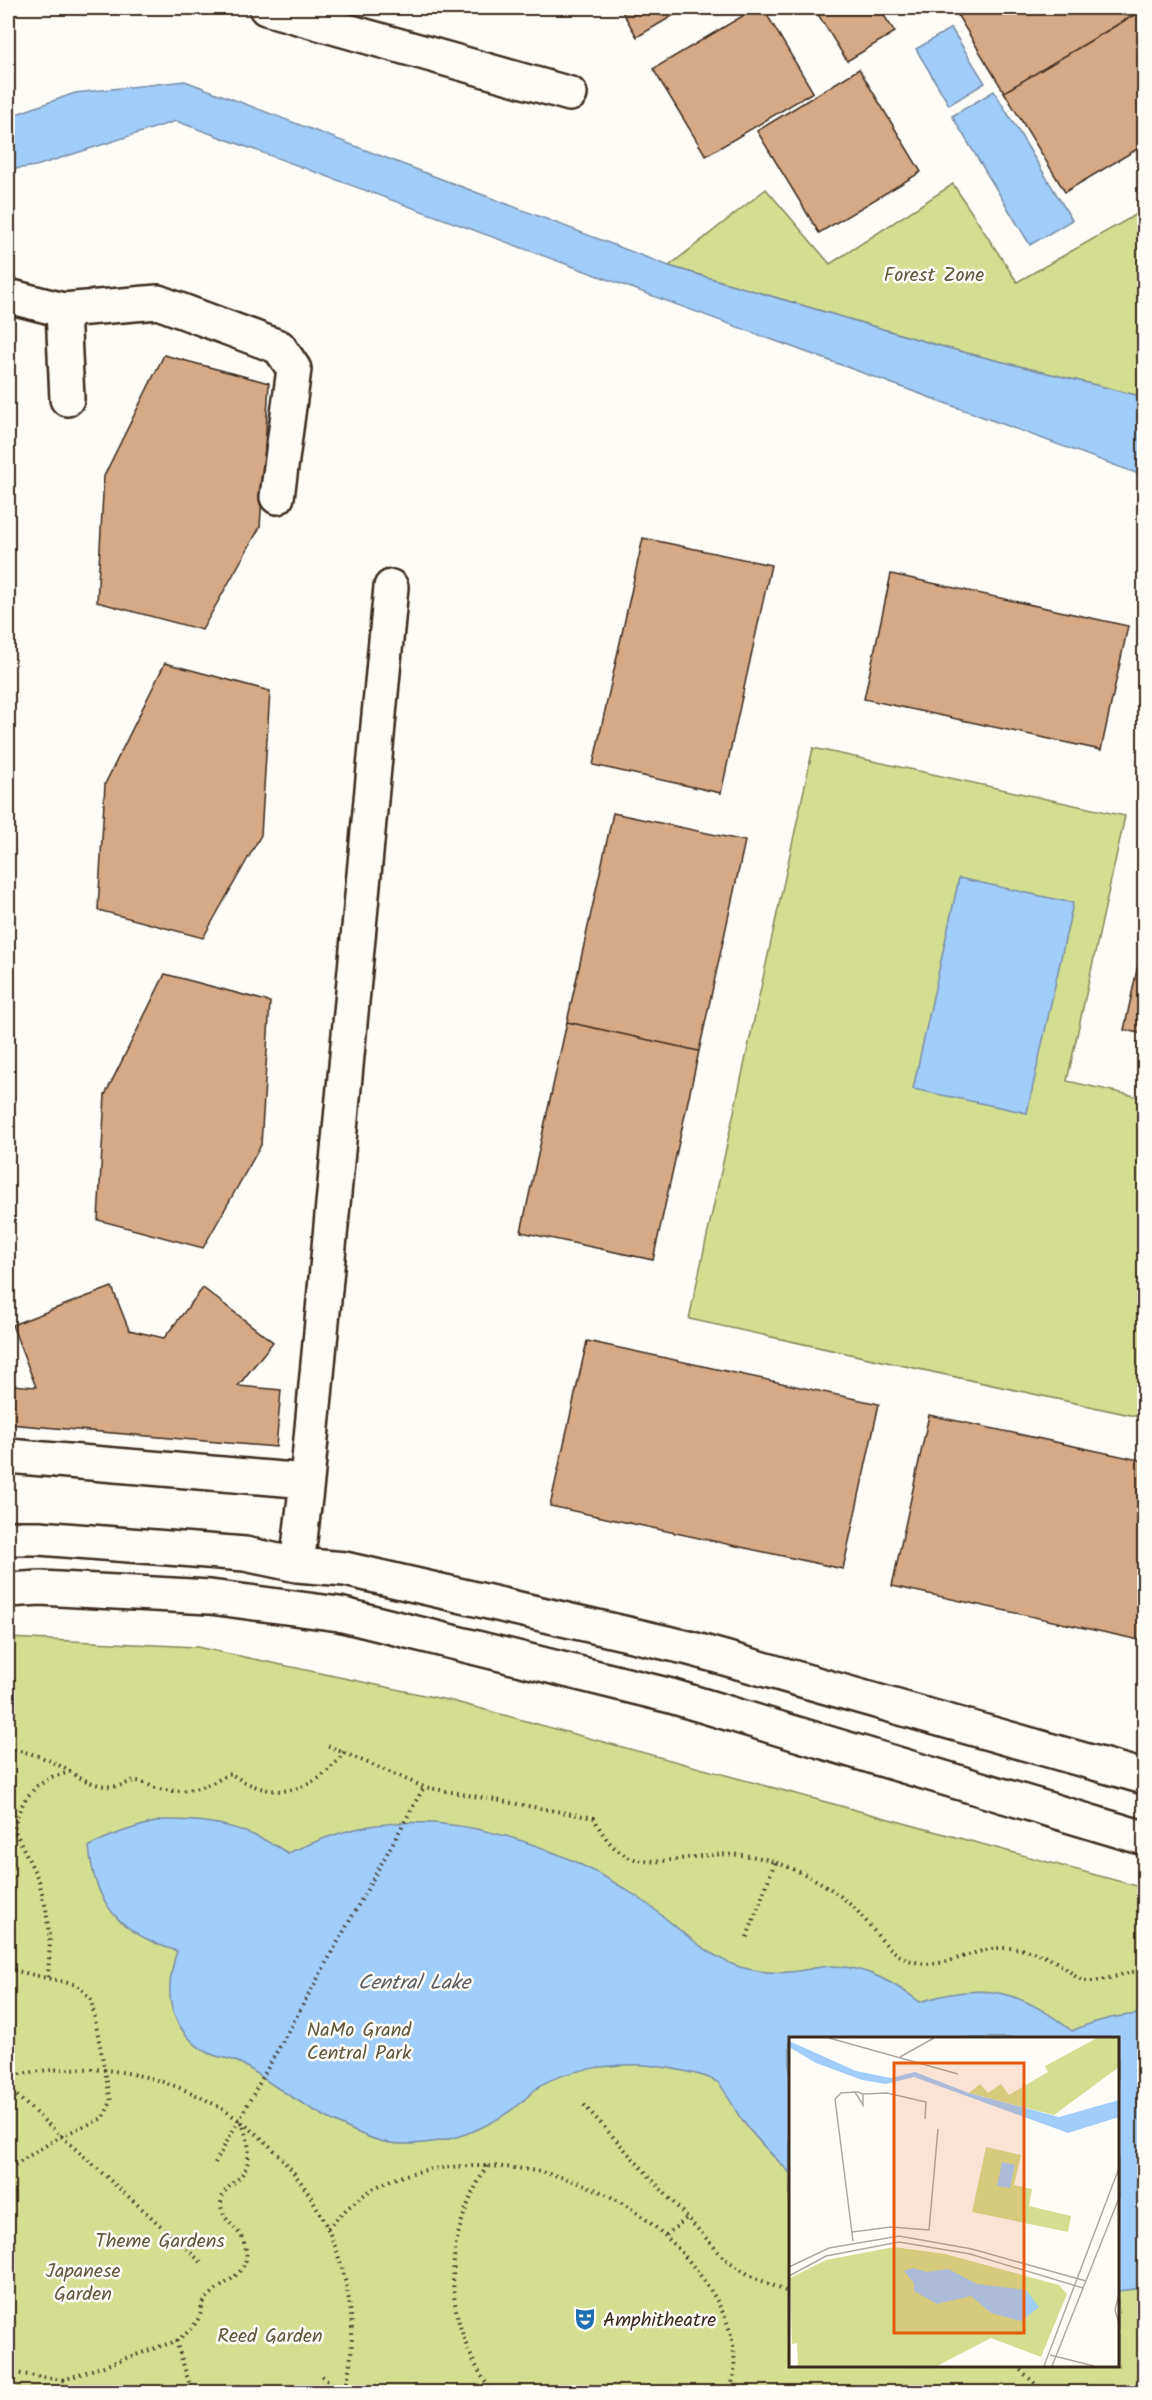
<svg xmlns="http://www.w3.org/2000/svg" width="1152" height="2400" viewBox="0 0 1152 2400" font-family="Kalam,sans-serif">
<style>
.green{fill:#d3de91;stroke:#878458;stroke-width:1.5;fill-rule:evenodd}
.water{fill:#a1cdfb;stroke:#788ca3;stroke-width:1.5}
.building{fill:#d6aa87;stroke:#3b2a1e;stroke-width:1.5}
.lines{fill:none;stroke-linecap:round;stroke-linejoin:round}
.street-casing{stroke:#3b2a1e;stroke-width:38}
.path{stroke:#3b2a1e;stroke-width:4;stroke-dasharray:1.5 4.5;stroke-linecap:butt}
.street{stroke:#fdfcf7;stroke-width:33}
.labels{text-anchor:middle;stroke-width:5;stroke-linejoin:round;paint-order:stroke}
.park-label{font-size:20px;fill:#61573b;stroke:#fdfcf7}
.poi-label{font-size:20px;fill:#3b2a1e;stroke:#fdfcf7;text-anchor:start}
.water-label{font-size:21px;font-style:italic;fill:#5a5b60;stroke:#fdfcf7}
.inset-road{fill:none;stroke:#afa8a0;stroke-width:1.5}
.view{fill:#e8590c;fill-opacity:0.15;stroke:#e8590c;stroke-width:3}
.inset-edge{fill:none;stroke:#3b2a1e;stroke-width:3}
</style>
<rect width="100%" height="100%" fill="#fdfcf7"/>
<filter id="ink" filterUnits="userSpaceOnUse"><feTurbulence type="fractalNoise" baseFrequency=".0167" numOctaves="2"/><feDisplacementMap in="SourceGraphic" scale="12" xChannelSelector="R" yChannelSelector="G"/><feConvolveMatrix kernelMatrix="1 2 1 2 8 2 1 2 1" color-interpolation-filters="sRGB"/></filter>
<g filter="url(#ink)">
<!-- green -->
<path class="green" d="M953,184L1017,282L1144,210V397L947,348L669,266L766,189L830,264Z
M813,748L1125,816L1067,1081L1144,1098V1418L689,1319Z
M8,1638L197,1647L452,1701L1144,1888V2392H8ZM790,2038H1118V2366H790Z"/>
<!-- water -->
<path class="water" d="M951,28L985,83L949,105L916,49Z
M185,81L669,266L947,348L1144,397V476L176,121L36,166L8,170V117L75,93Z
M994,91L1072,220L1030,245L952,116Z
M959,878L1073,903L1027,1113L913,1089Z
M163,1820C214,1819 245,1827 288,1853C312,1843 335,1833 360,1828C455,1808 561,1846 639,1898C671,1920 703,1955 740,1967C755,1971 772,1974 789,1972C804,1971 818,1966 834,1966C867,1967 894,1983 920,2002C982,1981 1021,1990 1072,2031C1096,2020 1117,2015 1144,2014V2288L1118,2291V2038H790V2173C772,2155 754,2137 739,2116C733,2107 724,2087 717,2082C705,2074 670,2068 655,2066C622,2062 570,2068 541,2085C532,2091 525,2100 517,2106C494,2123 467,2136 439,2141C421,2144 398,2146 380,2141C349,2132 304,2105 276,2087C264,2080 251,2068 238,2062C227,2057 216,2058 204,2051C194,2044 185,2035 179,2025C165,2001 169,1976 177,1951C121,1934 94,1905 89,1846C114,1833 137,1826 163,1820Z"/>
<!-- building -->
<path class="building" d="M620,8H686L637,37Z
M756,8H763L813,92L706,156L653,69Z
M814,8H879L895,32L847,61Z
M973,8H1140L1142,10L1004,92L958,16Z
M1144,9V145L1065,192L1004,92Z
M859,69L921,172L819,233L757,131Z
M164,355L269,383L260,527L202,630L97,602L104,476Z
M643,538L771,565L721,793L593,765Z
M891,574L1128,626L1101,750L864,699Z
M165,663L270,691L261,835L203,938L98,910L105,784Z
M613,813L745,841L699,1051L567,1022Z
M1144,937V1034L1124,1030Z
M165,974L270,1002L261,1145L203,1248L98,1220L105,1095Z
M567,1022L699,1051L653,1260L521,1232Z
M112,1287L129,1330L164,1338L203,1288L273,1342L238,1386L281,1390L276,1447L9,1424L12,1385L36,1387L12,1325Z
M587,1341L879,1404L843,1569L550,1506Z
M929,1415L1144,1461V1641L892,1586Z"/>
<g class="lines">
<!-- street casing -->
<g class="street-casing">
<path id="street" d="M266,8L570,94
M8,296L63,310L158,302L279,347L294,369L277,497
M63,310L67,399
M8,1456L307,1481L391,587
M8,1538H39L245,1554L297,1565L345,1569L689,1648L1144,1777
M297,1565L307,1481
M8,1590L40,1588L210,1597L339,1614L671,1696L1144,1838"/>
</g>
<!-- path -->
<path class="path" d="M328,1746L424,1787L594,1818C622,1874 650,1862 702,1856C722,1853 745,1854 765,1859C798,1869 827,1883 852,1906C875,1927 886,1957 920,1963C949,1968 975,1947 1005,1948C1026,1948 1046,1955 1064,1967C1072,1972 1076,1980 1087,1981C1100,1983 1129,1971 1144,1970
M8,1749C31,1752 49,1759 69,1771
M747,1937L775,1862
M8,1969L77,1985L91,1999L111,2102L103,2118L61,2136L8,2169
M48,1977L50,1943L46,1909L39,1881L14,1829L18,1813L26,1798L37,1786L52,1777L70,1772C85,1781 99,1788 118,1786C124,1785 130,1781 136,1781C143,1781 151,1787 158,1789C185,1794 207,1788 230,1773C272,1803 315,1794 344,1752
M8,2077C173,2037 332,2144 351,2315C354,2341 350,2367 345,2392
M8,2088L202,2263
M584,2105L725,2259L751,2276L790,2293
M215,2163L424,1787
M487,2166C441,2242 441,2319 492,2392
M328,2228C340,2215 353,2202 368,2192C401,2171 439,2166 477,2166C569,2166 644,2200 700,2275C726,2310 743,2349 730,2392
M666,2235L687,2218
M176,2341L192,2392
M1016,2366L1044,2392
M8,2372L63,2380V2392
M322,2376L340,2392
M63,2380L176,2341C186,2334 195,2327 200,2315C202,2311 201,2305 204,2302C218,2281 256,2277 244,2242C239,2227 221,2221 221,2203C222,2190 231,2186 239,2178C254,2163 249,2138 241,2122"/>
<!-- street -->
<use href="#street" class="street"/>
</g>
</g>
<!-- icons -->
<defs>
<g id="theatre-bare" transform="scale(1.8)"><path d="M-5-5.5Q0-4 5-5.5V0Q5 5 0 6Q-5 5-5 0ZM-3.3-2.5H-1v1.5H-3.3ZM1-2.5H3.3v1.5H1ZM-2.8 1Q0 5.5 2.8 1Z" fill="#1f6fb2" stroke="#fdfcf7" stroke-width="2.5" paint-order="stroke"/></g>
</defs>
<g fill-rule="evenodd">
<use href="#theatre-bare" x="585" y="2319"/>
</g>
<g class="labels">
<!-- park labels -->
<g class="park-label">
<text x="934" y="281">Forest Zone</text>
<text x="359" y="2036">NaMo Grand<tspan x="359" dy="23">Central Park</tspan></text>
<text x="160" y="2247">Theme Gardens</text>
<text x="83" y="2277">Japanese<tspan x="83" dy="23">Garden</tspan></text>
<text x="270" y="2342">Reed Garden</text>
</g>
<!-- poi labels -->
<g class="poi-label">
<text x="603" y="2326">Amphitheatre</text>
</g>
<!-- water labels -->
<g class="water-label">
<text x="414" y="1989">Central Lake</text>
</g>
</g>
<!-- overview -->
<g transform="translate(789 2037)">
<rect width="330" height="330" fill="#fdfcf7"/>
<path d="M308,1H330V30L265,78L180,56L191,47L199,56L212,47L220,58L259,35L256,29ZM197,110L232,118L225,148L243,152L240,169L282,179L279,195L183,175ZM105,210L156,217L270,248L278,257L252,320L202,301L148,329H9L8,306L3,307L1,241L37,223Z" fill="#d3de91"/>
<path d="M0,4L67,34L102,41L126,35L180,56L270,80L330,63V80L279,96L125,40L97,47L73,43L27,26L0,10ZM213,125L226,128L221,151L208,149ZM124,231L138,235L159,232L188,247L237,253L250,270L232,284L202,276L182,259L148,267L125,254V246L115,234Z" fill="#a1cdfb"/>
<path class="inset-road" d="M40,1L169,37M111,20L145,1M74,57L98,56L137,65L136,82M63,195L102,190L140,193L149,92M64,204L46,62L52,56L66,55H69L74,57V68L66,55M0,230L40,211L110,199L183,212L297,244M0,239L37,219L110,205L181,217L294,251M330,257L326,273L330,287M261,318L305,329M255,329L330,131M263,329L330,161"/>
<path class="view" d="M105,26H235V296H105Z"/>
<rect width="330" height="330" class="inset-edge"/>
</g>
<!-- margin -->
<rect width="1152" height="2400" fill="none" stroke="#fdfcf7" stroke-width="30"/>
<rect x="15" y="15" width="1122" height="2370" fill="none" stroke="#3b2a1e" stroke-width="2" filter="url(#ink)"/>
</svg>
